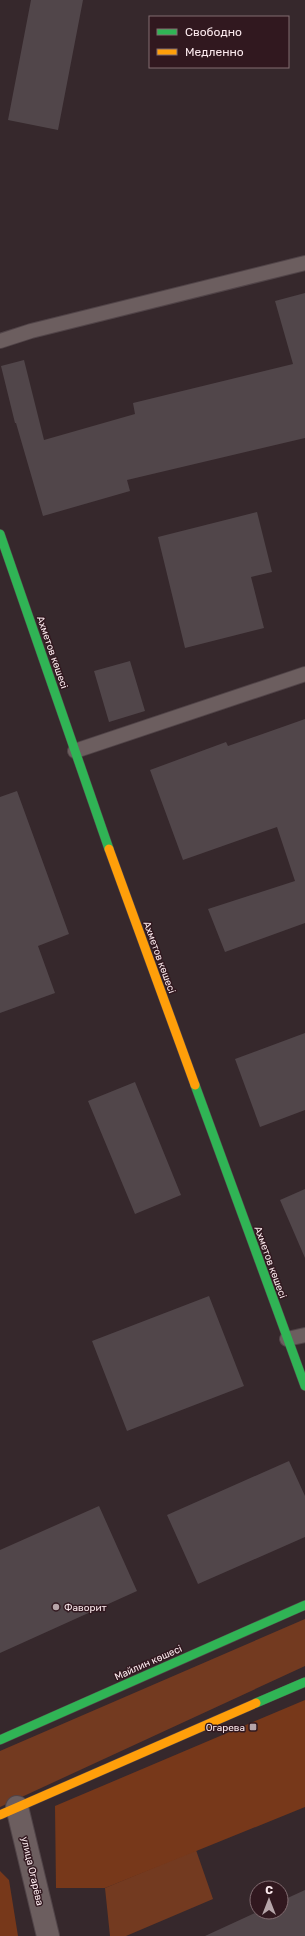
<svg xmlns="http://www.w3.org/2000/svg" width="305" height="1936" viewBox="0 0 305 1936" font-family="Rubik,sans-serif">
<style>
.green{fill:#733a20}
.forest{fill:#77381a}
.building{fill:#51464a}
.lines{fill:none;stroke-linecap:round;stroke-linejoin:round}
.lane-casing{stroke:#514448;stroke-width:16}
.street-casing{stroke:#514448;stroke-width:24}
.fast-casing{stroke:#514448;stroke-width:10}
.slow-casing{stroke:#514448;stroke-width:10}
.lane{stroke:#6c5e5f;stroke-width:14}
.street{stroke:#6c5e5f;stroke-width:22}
.fast{stroke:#30b455;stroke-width:9}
.slow{stroke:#ff9f0a;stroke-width:9}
.poi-dot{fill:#b6a5a9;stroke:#31181f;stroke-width:1.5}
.labels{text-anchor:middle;stroke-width:3;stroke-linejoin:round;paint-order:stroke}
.street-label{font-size:10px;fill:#fbe9ed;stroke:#31181f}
.poi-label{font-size:10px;fill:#fbe9ed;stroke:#31181f;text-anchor:start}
</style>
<rect width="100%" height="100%" fill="#36282c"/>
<!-- green -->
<path class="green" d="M305,1619V1666L0,1807V1751Z
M196,1850L213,1899L126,1936H110L105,1888Z"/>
<!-- forest -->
<path class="forest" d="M305,1700V1807L105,1888H56L55,1806Z
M0,1871L9,1880L18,1936H0Z"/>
<!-- building -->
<path class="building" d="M31,0H83L58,130L8,120Z
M305,293V438L127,480L130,491L43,516L16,423H15L1,366L24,360L44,440L135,414L133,403L293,364L275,301Z
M257,512L272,572L251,577L264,628L185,648L158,537Z
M130,661L145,711L109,722L94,671Z
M305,719V923L225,952L208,909L295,881L277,827L183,860L150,770L226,742L228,746Z
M17,791L69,934L38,946L55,993L0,1013V797Z
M305,1033V1110L260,1127L235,1059Z
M135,1082L181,1195L135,1214L88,1101Z
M305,1189V1258L280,1200Z
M209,1296L244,1386L127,1431L92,1341Z
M289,1461L305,1496V1537L198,1584L167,1515Z
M99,1506L137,1591L0,1653V1550Z
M305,1890V1936H205L257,1912H281V1901Z"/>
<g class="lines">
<!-- lane casing -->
<g class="lane-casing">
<path id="lane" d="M0,341L31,331L305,263
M75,751L305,674
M287,1339L305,1335"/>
</g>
<!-- street casing -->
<g class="street-casing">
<path id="street" d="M17,1807L48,1936"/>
</g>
<!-- fast casing -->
<g class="fast-casing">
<path id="fast" d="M0,534L109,849
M195,1085L305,1386
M256,1703L305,1682
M0,1740L305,1605"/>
</g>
<!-- slow casing -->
<g class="slow-casing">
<path id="slow" d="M109,849L195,1085
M0,1815L256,1703"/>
</g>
<!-- lane -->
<use href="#lane" class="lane"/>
<!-- street -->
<use href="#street" class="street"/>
<!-- fast -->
<use href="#fast" class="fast"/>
<!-- slow -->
<use href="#slow" class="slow"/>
</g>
<!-- markers -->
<g class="poi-dot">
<circle cx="56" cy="1607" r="4"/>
<rect x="249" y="1723" width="8" height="8" rx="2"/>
</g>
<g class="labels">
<!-- street labels -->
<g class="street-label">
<text transform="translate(53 652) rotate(71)" y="4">Ахметов көшесі</text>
<text transform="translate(160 957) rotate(70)" y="4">Ахметов көшесі</text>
<text transform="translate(271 1262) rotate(70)" y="4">Ахметов көшесі</text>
<text transform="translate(148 1662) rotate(-24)" y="4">Майлин көшесі</text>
<text transform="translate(33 1871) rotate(77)" y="4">улица Огарёва</text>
</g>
<!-- poi labels -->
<g class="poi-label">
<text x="64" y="1611">Фаворит</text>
<text x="245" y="1731" text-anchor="end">Огарева</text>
</g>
</g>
<!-- legend -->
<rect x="149" y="16" width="140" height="52" fill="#31181f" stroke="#826c71"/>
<rect x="157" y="29" width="20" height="6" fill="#30b455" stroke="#826c71"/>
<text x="185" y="36" font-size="12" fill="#fbe9ed">Свободно</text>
<rect x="157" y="49" width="20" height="6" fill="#ff9f0a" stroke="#826c71"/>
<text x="185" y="56" font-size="12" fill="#fbe9ed">Медленно</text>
<!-- north arrow -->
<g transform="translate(269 1900)"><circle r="19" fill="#31181f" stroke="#826c71"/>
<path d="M0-3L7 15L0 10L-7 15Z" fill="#b6a5a9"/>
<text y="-6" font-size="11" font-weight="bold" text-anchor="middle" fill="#fbe9ed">С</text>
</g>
</svg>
